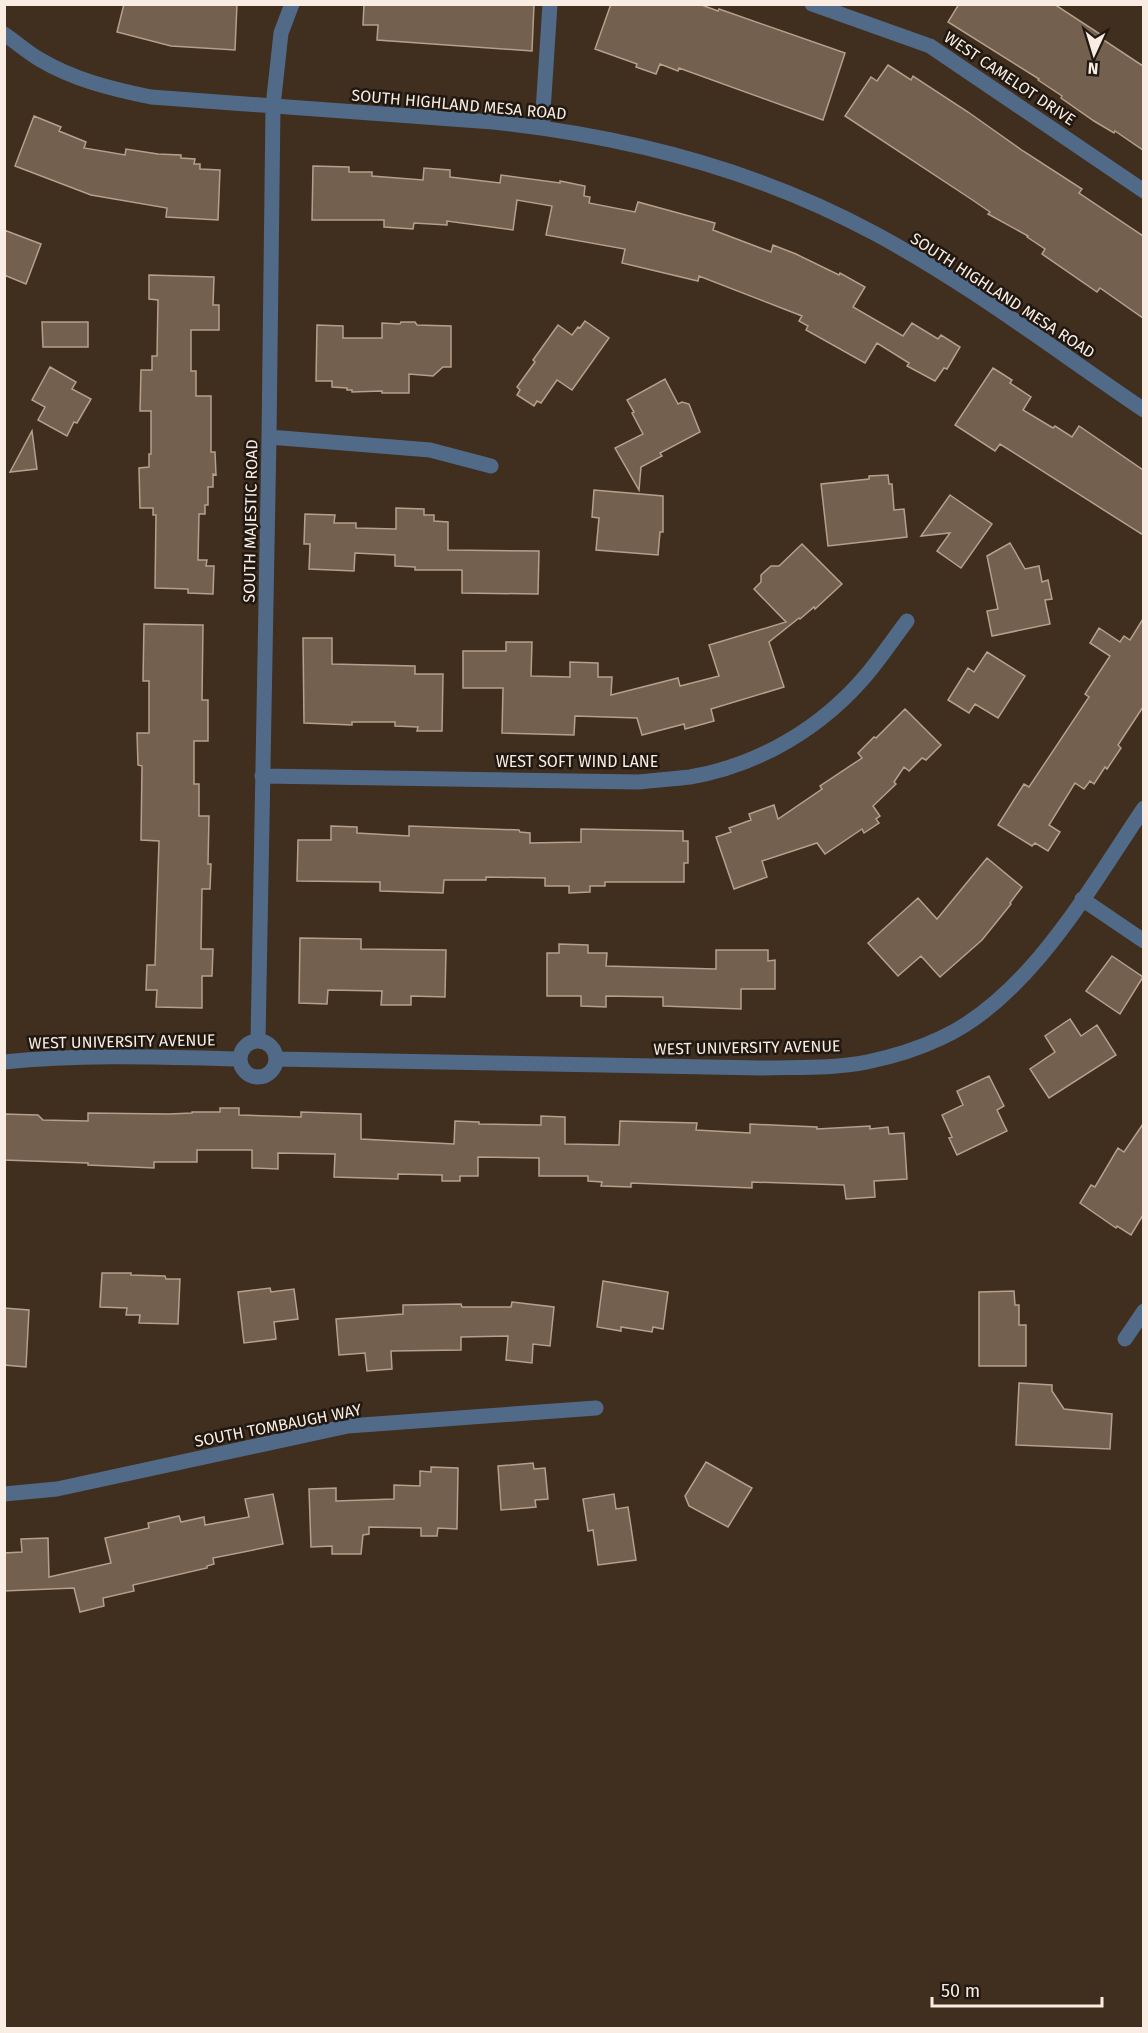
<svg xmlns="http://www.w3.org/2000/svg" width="1148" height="2033" viewBox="0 0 1148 2033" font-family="'Fira Sans',sans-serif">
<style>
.building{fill:#74604e;stroke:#b5a08c;stroke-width:1.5}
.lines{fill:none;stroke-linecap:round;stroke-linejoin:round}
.minor{stroke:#516a88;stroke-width:15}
.labels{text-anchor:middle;stroke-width:5;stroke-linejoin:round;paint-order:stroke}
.street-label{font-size:16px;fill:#f9ede3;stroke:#201811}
</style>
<rect width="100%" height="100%" fill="#402e1e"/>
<!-- building -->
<path class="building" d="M124,4H237L235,50L171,46L117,32Z
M364,4H534L532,51L377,40L378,25H363Z
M611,4H699L718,11L719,9L845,53L823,120L679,68L678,71L660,64L656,74L636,67L637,64L595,49Z
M959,4H1054L1100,34L1099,37L1143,66V150L1115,131L1114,133L1094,121L1061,98L1062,96L1038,80L1039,79L948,22Z
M888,65L911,80L913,76L968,112L1023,151L1082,189L1079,193L1143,236V318L1100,288L1097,292L1042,254L1045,249L1027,237L1028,236L988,214L990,212L971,199L845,116L871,77L877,81Z
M34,116L61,127L59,131L86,142L84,148L125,155L126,149L158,154L181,155V158L195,159L194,164H200V169L220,170L218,220L166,217L167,208L91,195L15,166Z
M313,166L349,167V172H372V176L423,180L424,168L450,170V177L500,183L501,175L560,183V181L585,186L584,196L590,197L589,203L635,212L638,202L715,223L713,230L771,252L773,245L796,254L839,275L840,273L865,287L853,307L903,336L912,323L938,339L941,335L960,347L947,369L944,368L935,381L907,366L909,363L877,343L865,363L806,330L808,326L799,321L802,316L699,276L698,281L622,263L625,249L546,235L552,206L517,200L513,230L447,221V225L414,223L413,229L384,227V220H312Z
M4,230L41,244L26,284L4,275Z
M149,275L214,277L213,305H219V330H191V371H196V396H211V452H215L216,475L213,474V487H208V505H205V514H199L198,560H207L206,566H214L213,594L188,593V589L155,588L156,515H153V508H140L139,468L149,467V454H151V411H140L141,370H152V356H157L158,300L149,299Z
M585,321L609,338L572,390L557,380L541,403L537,401L534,406L517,395L520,390L517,387L535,362L533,360L558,325L572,335L578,327L580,328Z
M42,322H88V347H43Z
M401,322H415L417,325L451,326V367H443L433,376L409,374V393H382V391L352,392V390H347V388L332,387V381H316L317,325L343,326V338H382V323L400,324Z
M50,367L76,382L72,389L91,399L77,423L74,422L67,436L38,420L45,407L32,400Z
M993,368L1012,380L1010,383L1031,397L1023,410L1053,428L1055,426L1072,437L1079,426L1143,470V535L1000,444L995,451L955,425Z
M665,379L678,404L682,402L689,404L700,432L660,453L662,456L641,467L639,490L615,448L643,434L632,413L634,412L627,400Z
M32,431L37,469L10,472Z
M888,475L889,484H892L894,510L904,509L907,537L828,546L821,484L869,479V476Z
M594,490L663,496V532H660L658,555L596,550L599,518L592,517Z
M950,495L992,524L961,568L937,551L950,533L921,536Z
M396,508L424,509V515H434V521L448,522V550L539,551L538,594L462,593V570H415V567L395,566V555L355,553L354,571L309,569L310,544H304L305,514L335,515L334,523H356V528L396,529Z
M1010,543L1025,569L1039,566L1042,582L1048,580L1052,599L1045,600L1050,624L992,636L987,611L998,609L987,556Z
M802,544L842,584L815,609L814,607L800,619L799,618L769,642L784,687L711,709L714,721L685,729L684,724L642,735L637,718L575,716L574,735L502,733L503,688H463V651H506V642H532L531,676L570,677V662L598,663V677H612L611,695L678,678L680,686L719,676L709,645L786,622L754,589L761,582V575L771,566H779Z
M1143,619V707L1118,745L1121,748L1107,769L1105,767L1094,784L1090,781L1084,789L1075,783L1049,825L1060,832L1048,851L1035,843L1032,846L998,825L1024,784L1029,787L1089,697L1085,694L1110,656L1090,643L1099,628L1120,642L1124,636L1130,640Z
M144,624L203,625L202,700H208V741H194V784H199V816H209L208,864H211L210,889H202L201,949H213L212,976H202V1008L156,1007L157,990H146L147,965H155L159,841L141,840L142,766L138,765L137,733H149V681H143Z
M303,638H332V664L415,666V674H443L442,731H417L418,727L395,726V722H352V725L304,723Z
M987,652L1025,676L998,718L975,704L969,713L948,700L968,668L974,672Z
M905,709L941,745L926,760L922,758L909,771L904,767L894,782L896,784L873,806L880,816L876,819L879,823L864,833L862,829L825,854L817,843L762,861L767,877L734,889L716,837L731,832L729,828L751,820L749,814L774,805L778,819L822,789L820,786L862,758L858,753L874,737L876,738Z
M331,826L357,827V833L409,836V826L519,830L520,832L530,833V843L581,842V829L683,831V841H688V863H684V882H605V886H590V892L569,893V886H545V878L486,877V880H444L443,893L380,891V882L297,881L298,840H331Z
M987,858L1022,887L1010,903L1011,904L982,940L940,977L921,956L898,976L868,943L918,898L937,919Z
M300,938L361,939V949L446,950L445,997L411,996V1005H381L382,991L328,990L327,1004L299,1003Z
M559,944L588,945V953H607L606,966L716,969V950H768V961L775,960V989H741V1009L663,1006V997L606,996V1007L581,1006V996H547V953H559Z
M1112,956L1143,977L1120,1014L1086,991Z
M1070,1019L1081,1036L1097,1025L1116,1055L1049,1098L1030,1069L1055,1052L1045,1036Z
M989,1076L1004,1106L997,1110L1007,1131L957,1155L949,1138L952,1137L942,1115L963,1105L957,1091Z
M220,1108H239V1115L301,1117V1112L361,1114V1139L454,1144L455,1121L479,1122V1124L541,1125V1116L565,1117V1144L619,1145L620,1121L697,1123L696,1130L750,1133V1124L817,1127V1129L870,1126V1129L888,1127L889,1134L904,1133L907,1179L874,1181L875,1197L846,1199L844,1185L752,1182V1188L631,1183V1187L601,1186L602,1182L588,1181V1176H539V1158L478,1157V1176H460V1181H442V1175L398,1174V1179L334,1177L335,1154L278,1153V1169L252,1168V1150H197V1162H154V1168L88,1165V1163L4,1160V1114L38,1115L43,1120L88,1121V1113L169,1114L192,1113V1112H220Z
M1143,1124V1215L1131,1235L1117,1226L1116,1228L1080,1203L1091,1185L1095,1187L1118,1148L1124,1152Z
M102,1273H131V1275L165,1276L166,1279H180L178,1324L139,1323L140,1315H126L127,1308L100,1307Z
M603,1281L668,1292L663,1329L653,1327L652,1332L621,1327V1331L597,1327Z
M270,1288L271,1292L294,1289L298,1319L274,1322L276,1339L244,1343L238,1292Z
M1014,1291L1015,1305H1019V1325H1026V1366H979V1292Z
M512,1302L554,1307L550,1346L533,1344L532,1363L506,1360L508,1336L461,1337V1350L391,1351L392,1369L367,1371L365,1353L339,1355L336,1319L403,1314V1305L461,1304L462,1307H511Z
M4,1308L29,1310L26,1367L4,1365Z
M1019,1383L1052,1385V1391L1064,1409L1112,1414L1110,1449L1016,1445Z
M706,1462L752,1488L728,1527L689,1506L685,1496Z
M533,1463L534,1469L545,1468L548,1499L535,1500L536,1507L501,1510L498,1466Z
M431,1467L458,1468L457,1529L438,1528L437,1536H421V1528L369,1527V1534L363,1535L361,1554H332V1546L311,1547L309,1489L336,1488V1501L394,1499V1485L420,1486V1471L431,1472Z
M273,1494L283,1544L213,1558L214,1564L207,1566V1568L133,1585L134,1591L103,1598L104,1606L80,1612L74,1588L4,1591V1553L22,1552L21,1539L48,1538L49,1577L111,1563L105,1538L149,1528L148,1523L179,1516L181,1522L204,1517L205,1525L249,1517L245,1499Z
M614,1494L616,1509L628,1507L636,1560L598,1565L593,1530L588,1531L583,1499Z"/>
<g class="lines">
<!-- minor -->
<path class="minor" d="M812,4L930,46L1144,191
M4,34C16,42 27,52 39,59C74,80 112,89 151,97L493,122C625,136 757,170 874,233C969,284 1055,350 1144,410
M542,127L550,4
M269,437L430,450L491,466
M262,776L639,782C656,780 673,779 690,777C760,765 823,727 868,673C882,656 894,638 907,621
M1082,899L1144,941
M240 1059a18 18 0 1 1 36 0a18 18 0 1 1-36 0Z
M258,1041L269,437L273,106L281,33L292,4
M276,1059L762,1068C797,1067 832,1069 867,1062C891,1057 918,1049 941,1038C1029,998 1091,886 1144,808
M4,1062C83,1054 161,1057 240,1059
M1125,1339L1144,1311
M4,1494L57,1489L348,1426L596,1408"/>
</g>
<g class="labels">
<!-- street labels -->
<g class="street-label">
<text transform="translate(1010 78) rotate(34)" y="6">WEST CAMELOT DRIVE</text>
<text transform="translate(459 104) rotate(5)" y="6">SOUTH HIGHLAND MESA ROAD</text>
<text transform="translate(1003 295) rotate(33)" y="6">SOUTH HIGHLAND MESA ROAD</text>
<text transform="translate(250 521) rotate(-89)" y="6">SOUTH MAJESTIC ROAD</text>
<text x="577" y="767">WEST SOFT WIND LANE</text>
<text transform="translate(122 1041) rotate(-1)" y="6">WEST UNIVERSITY AVENUE</text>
<text transform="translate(747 1047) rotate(-1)" y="6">WEST UNIVERSITY AVENUE</text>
<text transform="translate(278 1425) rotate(-11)" y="6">SOUTH TOMBAUGH WAY</text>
</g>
</g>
<!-- border -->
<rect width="1148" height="2033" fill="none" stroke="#f9ede3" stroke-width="12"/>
<!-- north arrow -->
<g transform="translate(1094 54) rotate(184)" stroke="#201811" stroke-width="4.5" paint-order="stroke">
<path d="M0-4.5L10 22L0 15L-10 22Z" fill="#f9ede3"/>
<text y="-9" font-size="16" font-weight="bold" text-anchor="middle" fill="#f9ede3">N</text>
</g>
<!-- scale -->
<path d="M932 1997v9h170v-9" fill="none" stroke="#f9ede3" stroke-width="3"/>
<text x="941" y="1997" font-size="18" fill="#f9ede3" stroke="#201811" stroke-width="4.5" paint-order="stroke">50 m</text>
</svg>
